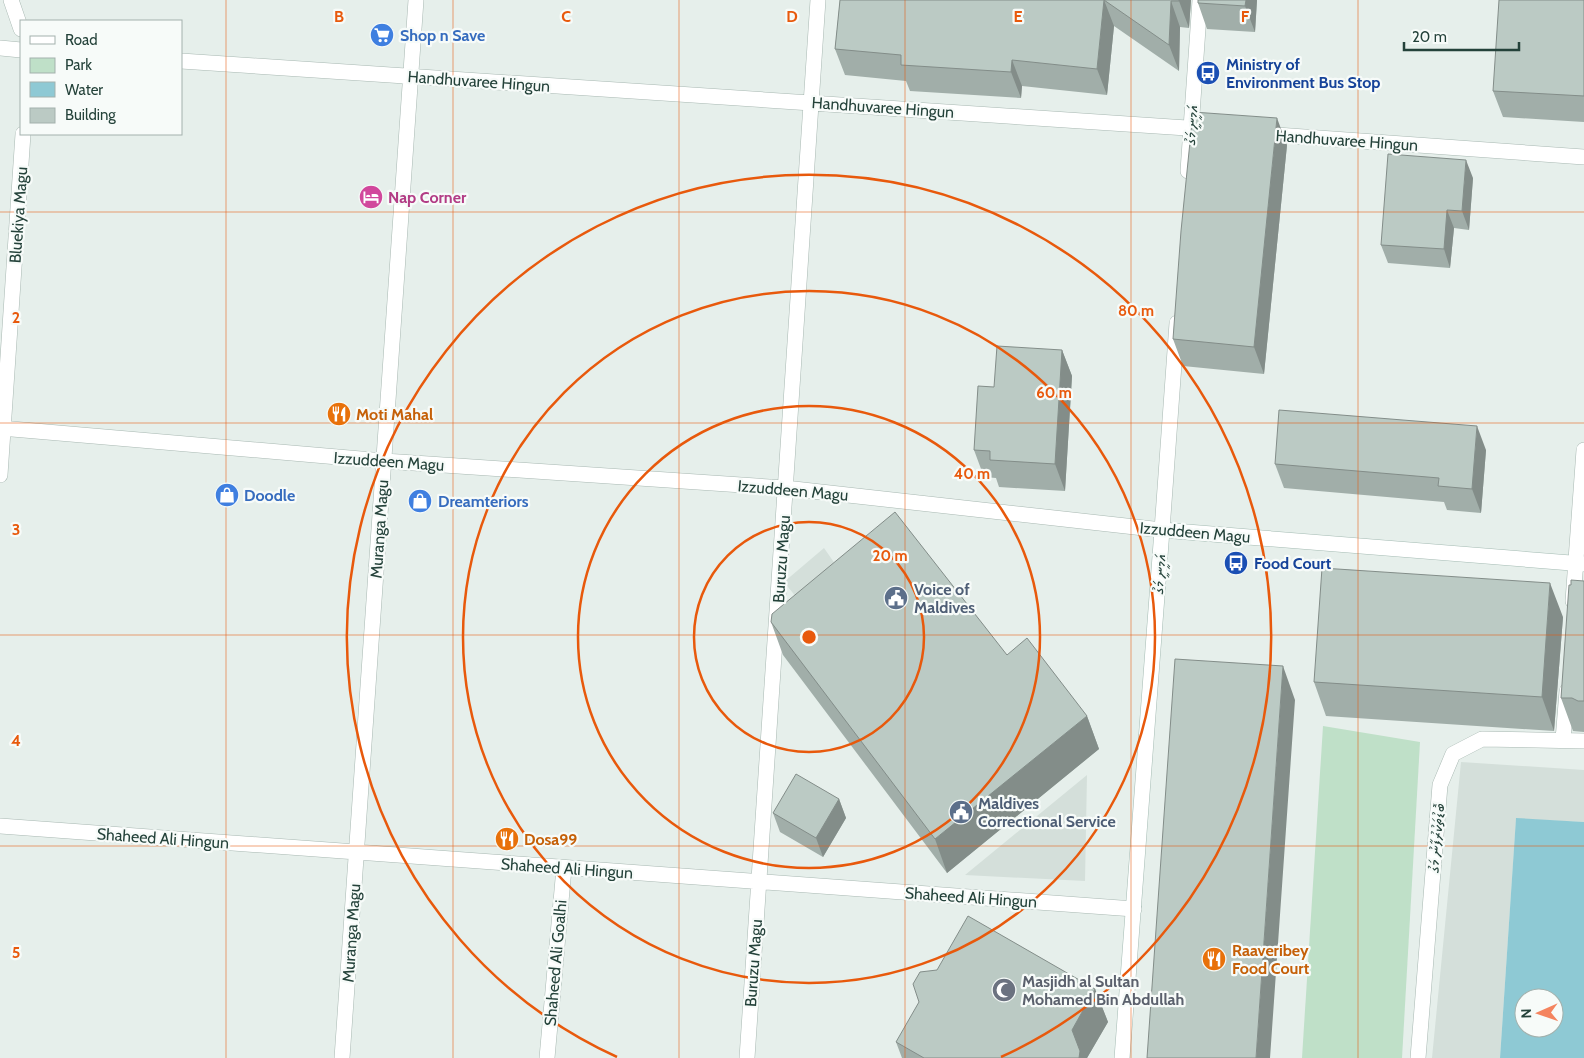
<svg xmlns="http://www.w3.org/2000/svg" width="1584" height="1058" viewBox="0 0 1584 1058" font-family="Cabin,'Noto Sans Thaana',sans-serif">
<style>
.built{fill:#d4dfda}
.green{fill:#bfe0c8}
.water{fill:#8ec9d4;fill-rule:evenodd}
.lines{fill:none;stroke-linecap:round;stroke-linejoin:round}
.minor-casing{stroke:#a8b8b2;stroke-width:16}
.tertiary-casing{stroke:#a8b8b2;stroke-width:16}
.secondary-casing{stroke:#a4bbb3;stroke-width:16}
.minor{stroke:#fff;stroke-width:15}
.tertiary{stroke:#fff;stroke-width:15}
.secondary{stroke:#fff;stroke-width:15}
.wall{fill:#a1aea9}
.shaded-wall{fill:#838d89}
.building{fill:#bbcac4;stroke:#838d89}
.grid{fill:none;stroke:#e8590c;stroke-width:1;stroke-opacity:0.55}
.ring{fill:none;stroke:#e8590c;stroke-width:2.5}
.labels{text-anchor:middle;stroke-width:4.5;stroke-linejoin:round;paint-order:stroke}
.shop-label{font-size:16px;font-weight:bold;fill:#366cbe;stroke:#f7fbf9;text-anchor:start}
.transit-label{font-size:16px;font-weight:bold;fill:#164399;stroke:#f7fbf9;text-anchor:start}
.street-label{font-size:16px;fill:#24423a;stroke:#f7fbf9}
.hotel-label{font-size:16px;font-weight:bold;fill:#b23c85;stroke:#f7fbf9;text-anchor:start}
.food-label{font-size:16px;font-weight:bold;fill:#c56008;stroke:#f7fbf9;text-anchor:start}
.service-label{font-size:16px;font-weight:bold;fill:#4e5e75;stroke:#f7fbf9;text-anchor:start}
.worship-label{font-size:16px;font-weight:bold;fill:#5b616d;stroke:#f7fbf9;text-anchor:start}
.grid-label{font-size:16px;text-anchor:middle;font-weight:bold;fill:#e8590c;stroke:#f7fbf9;stroke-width:4.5;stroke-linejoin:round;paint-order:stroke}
.centre{fill:#e8590c;stroke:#f7fbf9;stroke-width:2.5}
.ring-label{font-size:15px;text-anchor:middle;font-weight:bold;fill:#e8590c;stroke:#f7fbf9;stroke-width:4.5;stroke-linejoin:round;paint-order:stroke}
</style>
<rect width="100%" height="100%" fill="#e6efeb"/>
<!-- built -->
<path class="built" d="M824,548L847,581L809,613L784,582Z
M1461,762L1584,770V822L1516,819L1500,1058H1432Z
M1087,775L1085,881L965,875Z"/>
<!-- green -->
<path class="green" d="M1323,726L1420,742L1402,1058H1302Z"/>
<!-- water -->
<path class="water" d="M1516,818L1584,822V1058H1500ZM1524,998H1554V1028H1524Z"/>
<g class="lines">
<!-- minor casing -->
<g class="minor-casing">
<path id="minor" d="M11,0L21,29
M0,48L21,50
M181,61L1202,129
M1263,134L1584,157
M0,428L384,461L785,488L1162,530
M0,475L23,134
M1573,601L1584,450
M1563,740L1567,691
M0,826L1134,909
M342,1058L416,0
M547,1058L564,868
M747,1058L818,0
M1418,1058L1440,785L1453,754L1482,739L1584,741"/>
</g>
<!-- tertiary casing -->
<g class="tertiary-casing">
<path id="tertiary" d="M1188,171L1200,0
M1162,530L1177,323"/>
</g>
<!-- secondary casing -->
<g class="secondary-casing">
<path id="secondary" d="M1122,1058L1162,530L1584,564"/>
</g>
<!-- minor -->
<use href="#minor" class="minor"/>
<!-- tertiary -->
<use href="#tertiary" class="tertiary"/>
<!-- secondary -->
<use href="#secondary" class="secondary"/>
</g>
<!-- wall -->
<path class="wall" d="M840,0H1191L1189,28L1180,27L1179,71L1114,26L1107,95L1022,86L1021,98L910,91L906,81L845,75L835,49Z
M1198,0H1257L1255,32L1207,29L1198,3Z
M1584,0V122L1503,117L1493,91Z
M1287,145L1264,374L1183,366L1173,339Z
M1473,178L1469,230L1454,228L1450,268L1388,263L1381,245Z
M1062,350L1072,376L1065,491L999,487L996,478L984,477L974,450L994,387Z
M1486,450L1481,513L1447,510L1444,502L1284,488L1275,464Z
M1584,581V732L1573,731L1561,698L1571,585Z
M1563,617L1554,731L1326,716L1314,682Z
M771,622L1007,655L1087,716L1099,749L947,873L783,655Z
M839,799L846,818L823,857L780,832L773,813Z
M1095,989L1108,1022L1087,1058H902L896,1042Z"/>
<!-- shaded-wall -->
<path class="shaded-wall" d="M1104,0L1114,26L1107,95L1097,69Z
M1179,0H1191L1189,28L1179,1Z
M1246,0H1257L1255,32L1245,6Z
M1171,1L1180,27L1179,71L1169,45Z
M1012,60L1022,86L1021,98L1011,72Z
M1277,118L1287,145L1264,374L1254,347Z
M1466,160L1473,178L1469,230L1462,211Z
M1447,210L1454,228L1450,268L1444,249Z
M1062,350L1072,376L1065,491L1055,464Z
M1477,426L1486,450L1481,513L1472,489Z
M1550,583L1563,617L1554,731L1542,697Z
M1283,666L1295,700L1270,1058H1256Z
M1087,716L1099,749L947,873L935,839Z
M839,799L846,818L823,857L816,838Z
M1095,989L1108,1022L1087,1058H1079L1072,1030Z"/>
<!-- building -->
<path class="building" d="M840,0H1104L1097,69L1012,60L1011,72L901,65V55L835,49Z
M1104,0H1179V1H1171L1169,45Z
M1198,0H1246L1245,6L1198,3Z
M1499,0H1584V96L1493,91Z
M1193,112L1277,118L1254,347L1173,339L1181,231Z
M1388,154L1466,160L1462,211L1447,210L1444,249L1381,245Z
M997,346L1062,350L1055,464L990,460V451L974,450L978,386L994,387Z
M1279,410L1477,426L1472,489L1438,486L1439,478L1275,464Z
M895,512L1007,655L1027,638L1087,716L935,839L771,622L772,614Z
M1322,568L1550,583L1542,697L1314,682Z
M1571,580L1584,581V701H1578L1572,698H1561L1569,585H1571Z
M1175,659L1283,666L1256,1058H1147Z
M796,774L839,799L816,838L773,813Z
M968,916L1095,989L1072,1030L1080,1051L1079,1058H924L896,1042L919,1002L913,984L920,972L937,970Z"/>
<!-- grid -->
<path class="grid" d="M226,0V1058M453,0V1058M679,0V1058M905,0V1058M1131,0V1058M1358,0V1058M0,212H1584M0,423H1584M0,635H1584M0,846H1584"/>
<!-- distance rings -->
<g class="ring">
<circle cx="809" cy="637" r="115"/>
<circle cx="809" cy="637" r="231"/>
<circle cx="809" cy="637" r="346"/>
<path d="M617 1057A462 462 0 1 1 1001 1057"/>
</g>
<!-- icons -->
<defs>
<g id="supermarket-disc" transform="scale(1.25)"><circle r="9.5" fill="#3f7fe0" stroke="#f7fbf9"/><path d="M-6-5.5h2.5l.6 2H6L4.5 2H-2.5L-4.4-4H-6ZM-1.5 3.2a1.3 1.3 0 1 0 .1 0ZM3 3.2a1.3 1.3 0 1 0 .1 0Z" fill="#fff"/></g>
<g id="bus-disc" transform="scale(1.25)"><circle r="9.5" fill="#1a4fb4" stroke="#f7fbf9"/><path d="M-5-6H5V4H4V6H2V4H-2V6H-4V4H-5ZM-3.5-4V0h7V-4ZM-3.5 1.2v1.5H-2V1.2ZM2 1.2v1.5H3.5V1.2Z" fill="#fff"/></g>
<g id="hotel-disc" transform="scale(1.25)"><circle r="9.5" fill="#d1479c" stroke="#f7fbf9"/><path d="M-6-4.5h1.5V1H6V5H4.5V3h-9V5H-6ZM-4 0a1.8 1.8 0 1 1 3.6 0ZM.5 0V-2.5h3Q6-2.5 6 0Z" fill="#fff"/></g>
<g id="restaurant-disc" transform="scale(1.25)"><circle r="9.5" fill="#e8710a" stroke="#f7fbf9"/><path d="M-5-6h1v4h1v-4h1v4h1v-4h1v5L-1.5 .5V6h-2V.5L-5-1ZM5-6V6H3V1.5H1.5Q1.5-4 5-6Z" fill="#fff"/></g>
<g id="shop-disc" transform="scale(1.25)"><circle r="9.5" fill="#3f7fe0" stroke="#f7fbf9"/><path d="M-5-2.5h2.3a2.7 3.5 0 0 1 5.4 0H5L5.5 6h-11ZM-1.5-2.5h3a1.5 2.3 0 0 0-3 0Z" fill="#fff"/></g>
<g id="civic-disc" transform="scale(1.25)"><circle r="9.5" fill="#5c6f8a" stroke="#f7fbf9"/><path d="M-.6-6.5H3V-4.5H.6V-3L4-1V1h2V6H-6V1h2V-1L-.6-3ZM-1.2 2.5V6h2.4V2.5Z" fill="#fff"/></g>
<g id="mosque-disc" transform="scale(1.25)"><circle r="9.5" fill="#6b7280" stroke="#f7fbf9"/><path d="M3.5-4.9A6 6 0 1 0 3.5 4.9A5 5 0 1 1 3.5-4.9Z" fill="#fff"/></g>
</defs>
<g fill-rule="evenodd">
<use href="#supermarket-disc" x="382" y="35"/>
<use href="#bus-disc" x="1208" y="73"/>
<use href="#hotel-disc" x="371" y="197"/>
<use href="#restaurant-disc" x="339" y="414"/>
<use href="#shop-disc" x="227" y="495"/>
<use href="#shop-disc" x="420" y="501"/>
<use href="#bus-disc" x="1236" y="563"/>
<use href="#civic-disc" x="896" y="598"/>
<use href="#civic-disc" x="961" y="812"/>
<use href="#restaurant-disc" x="507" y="839"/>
<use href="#restaurant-disc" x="1214" y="959"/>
<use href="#mosque-disc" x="1004" y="990"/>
</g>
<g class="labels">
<!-- shop labels -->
<g class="shop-label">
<text x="400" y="41">Shop n Save</text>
<text x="244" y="501">Doodle</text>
<text x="438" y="507">Dreamteriors</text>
</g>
<!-- transit labels -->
<g class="transit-label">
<text x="1226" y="70">Ministry of<tspan x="1226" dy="18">Environment Bus Stop</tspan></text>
<text x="1254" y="569">Food Court</text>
</g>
<!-- street labels -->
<g class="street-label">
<text transform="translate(479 81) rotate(4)" y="6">Handhuvaree Hingun</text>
<text transform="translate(883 107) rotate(4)" y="6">Handhuvaree Hingun</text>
<text transform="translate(1191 125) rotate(-86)" y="6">އަމީނީ މަގު</text>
<text transform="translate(1347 140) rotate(4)" y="6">Handhuvaree Hingun</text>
<text transform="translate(18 215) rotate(-86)" y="6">Bluekiya Magu</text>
<text transform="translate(389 461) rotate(4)" y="6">Izzuddeen Magu</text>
<text transform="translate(793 490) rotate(5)" y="6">Izzuddeen Magu</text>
<text transform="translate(379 529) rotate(-86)" y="6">Muranga Magu</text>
<text transform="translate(1195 532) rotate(5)" y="6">Izzuddeen Magu</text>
<text transform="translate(781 559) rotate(-86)" y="6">Buruzu Magu</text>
<text transform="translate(1159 574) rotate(-86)" y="6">އަމީނީ މަގު</text>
<text transform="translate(163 838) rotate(4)" y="6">Shaheed Ali Hingun</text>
<text transform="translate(1436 838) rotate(-85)" y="6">ބޮޑުތަކުރުފާނު މަގު</text>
<text transform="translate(567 868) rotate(4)" y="6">Shaheed Ali Hingun</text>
<text transform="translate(971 897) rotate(4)" y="6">Shaheed Ali Hingun</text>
<text transform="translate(351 933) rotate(-86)" y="6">Muranga Magu</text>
<text transform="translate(555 963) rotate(-85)" y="6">Shaheed Ali Goalhi</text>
<text transform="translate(753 963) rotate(-86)" y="6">Buruzu Magu</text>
</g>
<!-- hotel labels -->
<g class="hotel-label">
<text x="388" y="203">Nap Corner</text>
</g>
<!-- food labels -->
<g class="food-label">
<text x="356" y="420">Moti Mahal</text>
<text x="524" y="845">Dosa99</text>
<text x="1232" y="956">Raaveribey<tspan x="1232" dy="18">Food Court</tspan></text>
</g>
<!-- service labels -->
<g class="service-label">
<text x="914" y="595">Voice of<tspan x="914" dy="18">Maldives</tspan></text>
<text x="978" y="809">Maldives<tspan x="978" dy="18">Correctional Service</tspan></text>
</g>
<!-- worship labels -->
<g class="worship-label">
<text x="1022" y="987">Masjidh al Sultan<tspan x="1022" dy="18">Mohamed Bin Abdullah</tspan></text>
</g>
</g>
<g class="grid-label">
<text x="339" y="22">B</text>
<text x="566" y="22">C</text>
<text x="792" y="22">D</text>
<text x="1018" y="22">E</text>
<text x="1245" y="22">F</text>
<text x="16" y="323">2</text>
<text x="16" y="535">3</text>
<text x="16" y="746">4</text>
<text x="16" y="958">5</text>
</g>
<circle cx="809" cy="637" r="8" class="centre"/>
<g class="ring-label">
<text x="1136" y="316">80 m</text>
<text x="1054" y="398">60 m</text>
<text x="972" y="479">40 m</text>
<text x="890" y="561">20 m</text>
</g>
<!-- legend -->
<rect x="20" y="20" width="162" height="115" fill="#f7fbf9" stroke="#a3b1ad"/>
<rect x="30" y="36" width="25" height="8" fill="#ffffff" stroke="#a3b1ad"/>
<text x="65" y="45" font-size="15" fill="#24423a">Road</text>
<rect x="30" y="58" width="25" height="15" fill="#bfe0c8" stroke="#a3b1ad"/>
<text x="65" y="70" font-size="15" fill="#24423a">Park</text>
<rect x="30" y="82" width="25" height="15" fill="#8ec9d4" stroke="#a3b1ad"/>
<text x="65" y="95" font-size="15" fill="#24423a">Water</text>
<rect x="30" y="108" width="25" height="15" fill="#bbcac4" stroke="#a3b1ad"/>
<text x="65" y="120" font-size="15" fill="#24423a">Building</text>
<!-- north arrow -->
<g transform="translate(1539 1013) rotate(268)"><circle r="24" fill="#f7fbf9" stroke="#a3b1ad"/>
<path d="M0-4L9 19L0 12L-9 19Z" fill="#f4845f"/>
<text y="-8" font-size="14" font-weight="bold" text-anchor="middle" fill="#24423a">N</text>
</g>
<!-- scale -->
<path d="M1404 42v8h115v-8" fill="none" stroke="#24423a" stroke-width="2.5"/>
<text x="1412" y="42" font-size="15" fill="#24423a" stroke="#f7fbf9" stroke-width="4" paint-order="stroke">20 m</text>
</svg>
